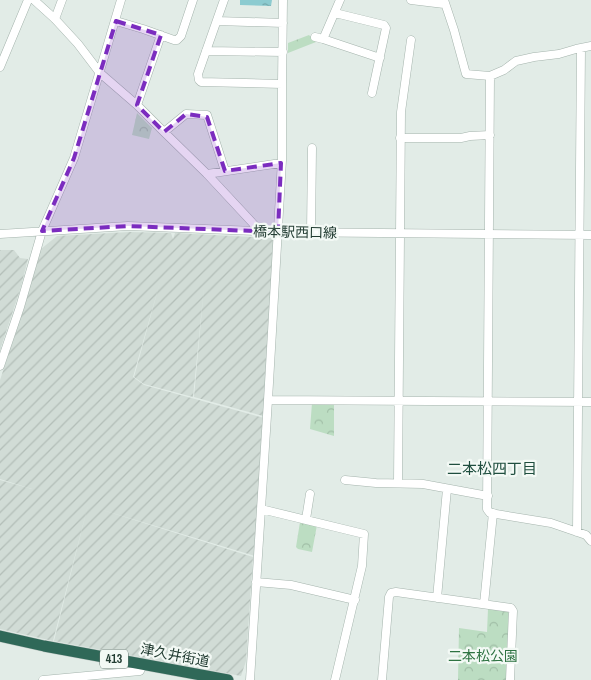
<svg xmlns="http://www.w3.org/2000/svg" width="591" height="680" viewBox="0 0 591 680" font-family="'Archivo Narrow','Noto Sans JP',sans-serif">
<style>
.industrial{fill:url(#industrial-furrows)}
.forest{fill:url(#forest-crowns)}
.water{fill:url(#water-ripples)}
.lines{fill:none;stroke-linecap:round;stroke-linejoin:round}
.minor-casing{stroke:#a5b4ad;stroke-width:9}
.highway-casing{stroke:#c1c9c6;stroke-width:12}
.minor{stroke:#fff;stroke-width:8}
.highway{stroke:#2f6858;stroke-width:11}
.marked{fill:#7b2cbf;fill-opacity:0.2;stroke:#7b2cbf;stroke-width:4;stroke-dasharray:10 6;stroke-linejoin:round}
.labels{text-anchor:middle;stroke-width:4.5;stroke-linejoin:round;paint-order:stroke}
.shield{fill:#f3f9f5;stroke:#61756d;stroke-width:1}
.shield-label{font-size:12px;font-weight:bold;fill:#233d33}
.street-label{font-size:14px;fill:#233d33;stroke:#f3f9f5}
.park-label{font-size:14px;fill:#2e7342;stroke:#f3f9f5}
.neighbourhood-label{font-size:15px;fill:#1f4e3f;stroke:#f3f9f5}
</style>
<defs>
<pattern id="industrial-furrows" width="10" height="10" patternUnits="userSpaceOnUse" patternTransform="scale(1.25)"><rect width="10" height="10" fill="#d1dcd6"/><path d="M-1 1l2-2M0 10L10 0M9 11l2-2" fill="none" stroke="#b3beb8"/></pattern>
<pattern id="forest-crowns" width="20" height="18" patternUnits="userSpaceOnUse" patternTransform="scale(1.25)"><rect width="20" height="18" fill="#bcddc2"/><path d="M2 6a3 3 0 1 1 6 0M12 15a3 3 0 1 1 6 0" fill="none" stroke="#a1bfa7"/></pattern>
<pattern id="water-ripples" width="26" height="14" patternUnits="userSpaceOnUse" patternTransform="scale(1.25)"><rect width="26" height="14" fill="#8ccbd0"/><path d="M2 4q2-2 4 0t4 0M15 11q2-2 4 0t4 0" fill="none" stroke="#72a6a9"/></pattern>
</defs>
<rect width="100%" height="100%" fill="#e2ece7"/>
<!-- industrial -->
<path class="industrial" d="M130,232L171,233L173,239L175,233L271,238L274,241L263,416L194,397L204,287L193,397L144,384L134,377L160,282L133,377L144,385L264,418L255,556L99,509L253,557L246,661L241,676L54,641L88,505L53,641L0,629V480L32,489L0,479V380L24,308L41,249L57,236Z
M0,250H14L20,258L28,259L20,290L0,350Z"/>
<!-- forest -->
<path class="forest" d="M309,35L316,42L288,53V43Z
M137,113L152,128L149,139L132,135Z
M312,403L334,404V436L310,429Z
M300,522L317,525L312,552L298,549L296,547Z
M488,609L507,611L509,614L506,680H458L459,628L487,632Z"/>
<!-- water -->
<path class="water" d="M240,0H272L271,6L240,5Z"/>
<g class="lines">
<!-- minor casing -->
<g class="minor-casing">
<path id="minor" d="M34,0L55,19L78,44L100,73L137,105L164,132L207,174L260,231
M224,0L198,74L199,80L201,82L282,84
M411,0L444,4
M444,0L454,30L466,74L490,76L504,70L516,61L534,57L559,54L576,49L591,46
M335,13L384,25L386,28L372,93
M55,19L62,0
M116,21L143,29L174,40H177L181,36L193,0
M217,21L283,23
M315,37L323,39L324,37L340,0
M323,39L380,58
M206,51L283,52
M0,67L28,0
M490,76L487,509L490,513L551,523L586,535L591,541
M137,105L161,35
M164,132L186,114L207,115L225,171
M400,138H461L470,136L490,135
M207,174L281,163
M311,233L312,148
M0,234L128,226L278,232L591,235
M0,366L20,307L42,231L74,158L121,0
M268,400L591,402
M345,480L376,483L423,484L488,496
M398,483L401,112L411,40
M261,509L364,534L362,566L335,680
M306,519L310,494
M577,532L581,48
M256,582L291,585L355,600
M437,598L447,489
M484,604L493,513
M43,680L140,671L143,664
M250,680L268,400L282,160V84L283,0
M382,680L389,597L391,593L396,592L511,608L513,611L510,680"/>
</g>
<!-- highway casing -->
<g class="highway-casing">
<path id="highway" d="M0,636L44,646L228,680"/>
</g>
<!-- minor -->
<use href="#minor" class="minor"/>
<!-- highway -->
<use href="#highway" class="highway"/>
</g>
<!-- marked area -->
<path class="marked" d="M116,21L161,35L137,105L164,132L186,114L207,117L225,171L281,163L278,232L128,226L42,231L74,158Z"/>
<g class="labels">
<!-- shield labels -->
<rect class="shield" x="100" y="649.5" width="28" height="19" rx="4"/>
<g class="shield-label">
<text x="114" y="663">413</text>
</g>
<!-- street labels -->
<g class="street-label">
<text transform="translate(295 232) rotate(1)" y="5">橋本駅西口線</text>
<text transform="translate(175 655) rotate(11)" y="5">津久井街道</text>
</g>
<!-- park labels -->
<g class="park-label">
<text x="483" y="661">二本松公園</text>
</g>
<!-- neighbourhood labels -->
<g class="neighbourhood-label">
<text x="492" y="474">二本松四丁目</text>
</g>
</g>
</svg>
